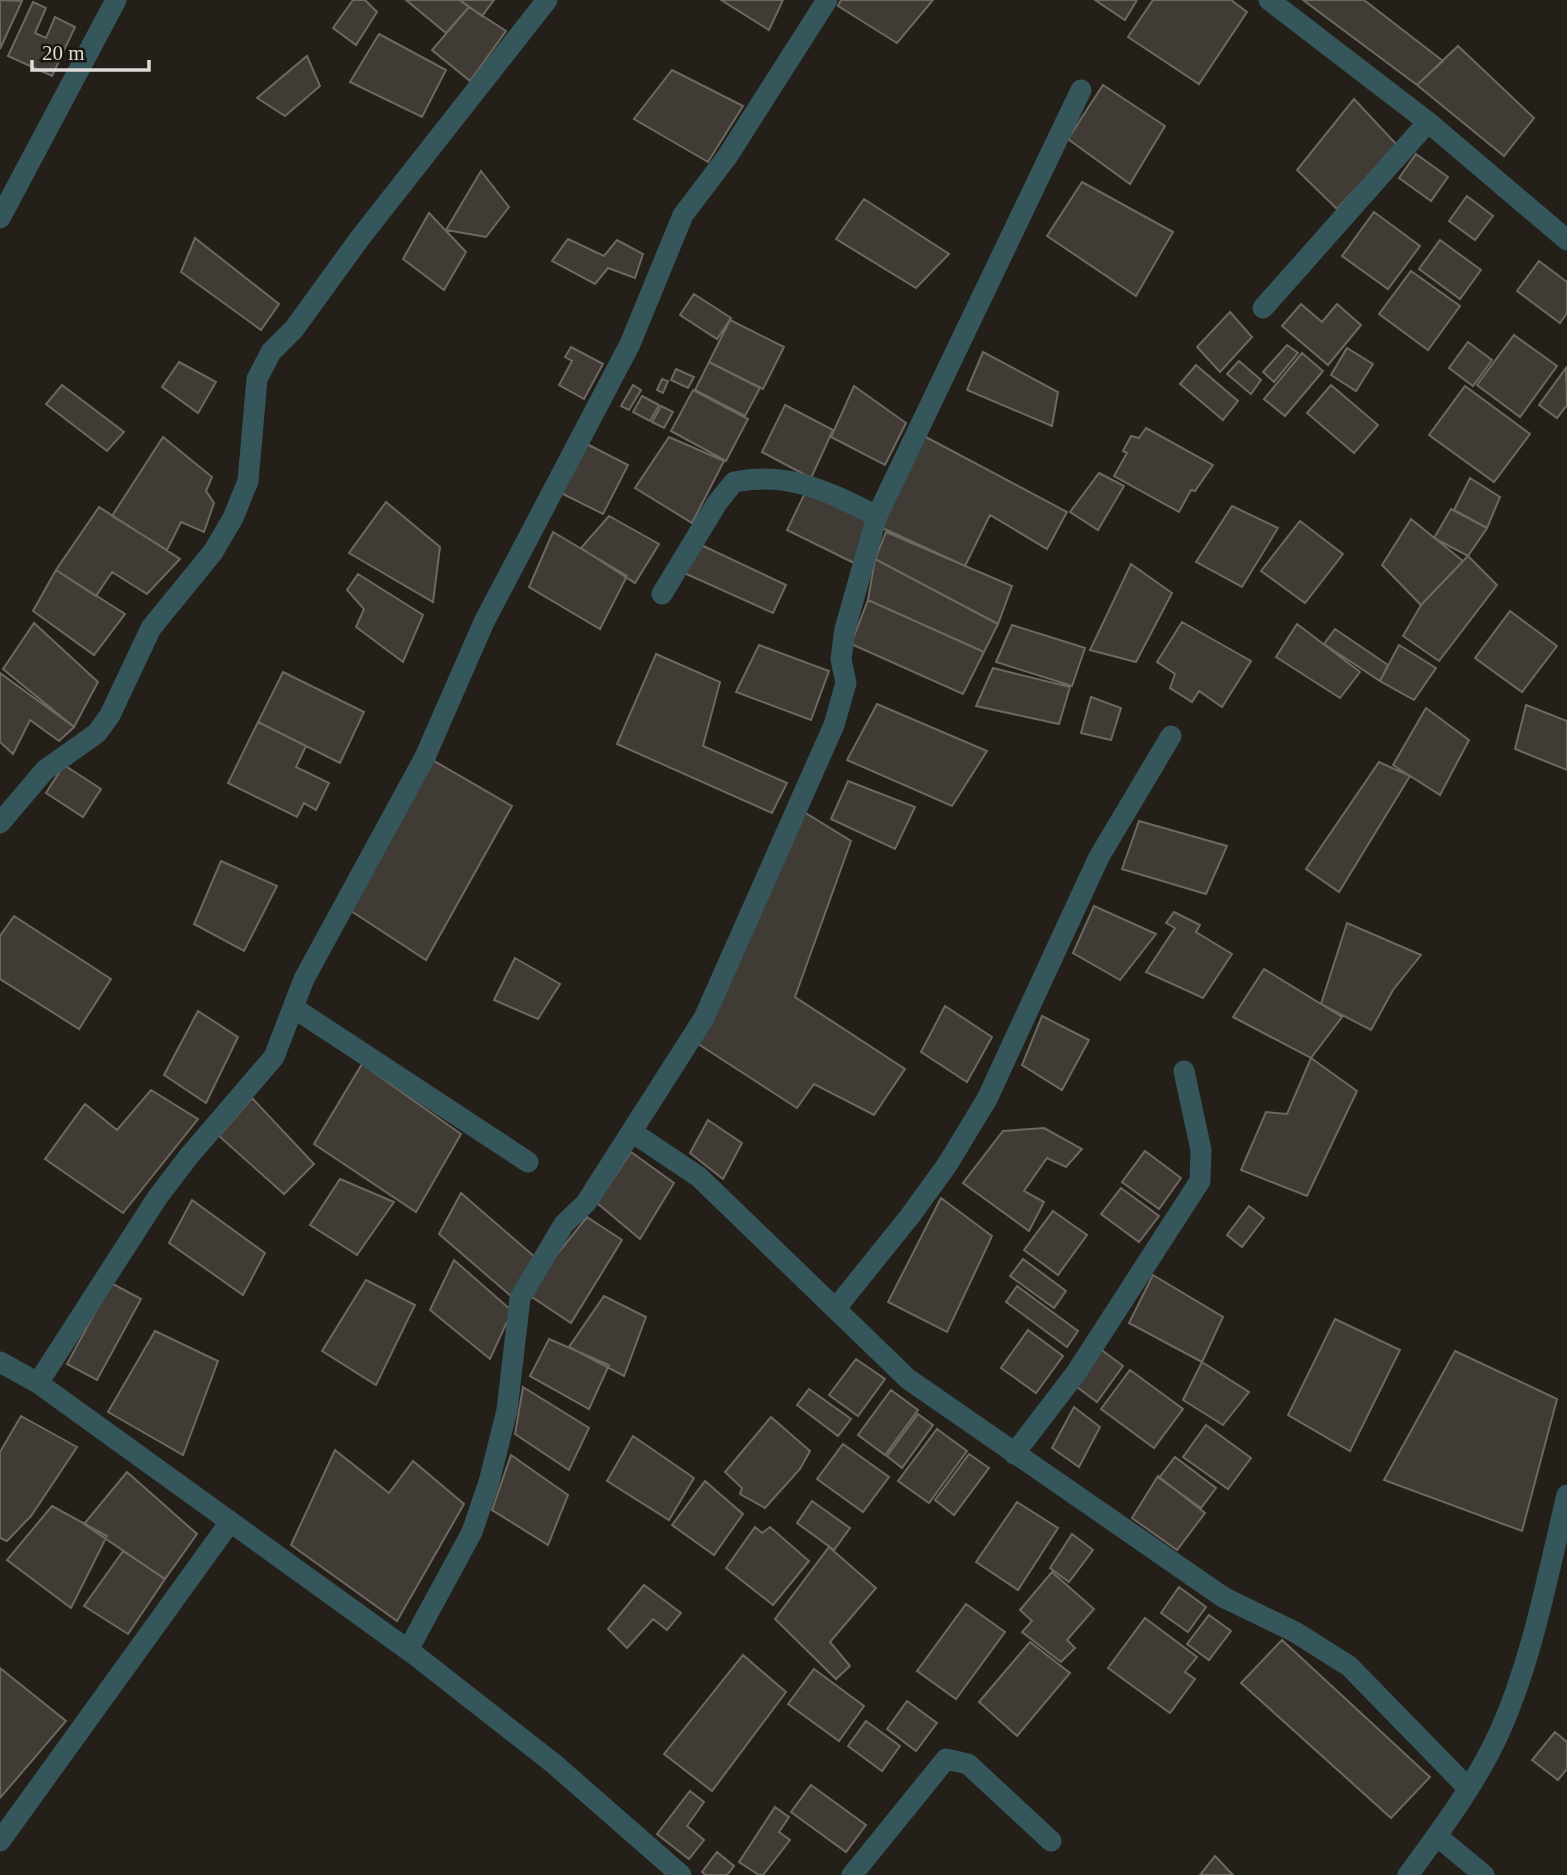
<svg xmlns="http://www.w3.org/2000/svg" width="1567" height="1875" viewBox="0 0 1567 1875" font-family="Georgia,serif">
<style>
.building{fill:#403b35;stroke:#6d6861;stroke-width:2}
.lines{fill:none;stroke-linecap:round;stroke-linejoin:round}
.street{stroke:#35575c;stroke-width:21}
</style>
<rect width="100%" height="100%" fill="#241f19"/>
<!-- building -->
<path class="building" d="M0,0L22,1L0,49Z
M353,0H365L377,12L356,45L333,28Z
M406,0H459L469,7L446,33Z
M460,0H494L482,16Z
M721,0H783L769,30Z
M841,0H933L897,43L838,6Z
M1095,0H1137L1125,20Z
M1153,0H1231L1247,12L1199,84L1128,37Z
M1303,0H1364L1443,61L1417,85Z
M33,2L46,8L35,33L46,38L55,17L75,27L52,76L8,56Z
M469,7L506,31L470,81L432,50Z
M379,34L446,70L422,117L350,82Z
M1458,46L1534,118L1504,156L1417,85Z
M307,56L320,86L285,116L257,98Z
M672,70L743,106L708,162L634,119Z
M1103,85L1165,126L1130,184L1068,139Z
M1354,99L1397,145L1337,209L1297,170Z
M1416,154L1448,177L1431,201L1399,178Z
M481,171L509,207L486,237L446,230Z
M1082,182L1173,232L1136,296L1047,236Z
M1467,196L1493,216L1475,240L1449,221Z
M864,199L949,254L916,288L836,239Z
M1374,212L1420,246L1388,289L1342,256Z
M429,213L466,252L444,290L403,259Z
M195,238L279,304L261,330L181,272Z
M568,239L604,256L617,240L643,254L635,278L608,268L595,284L552,261Z
M1440,240L1481,270L1460,299L1419,269Z
M1539,261L1567,282V313L1560,323L1517,291Z
M1411,271L1460,306L1428,350L1379,314Z
M694,294L731,318L717,339L680,315Z
M1301,304L1322,322L1337,304L1361,325L1328,365L1282,326Z
M1230,312L1252,337L1220,372L1197,347Z
M730,320L784,347L763,389L709,362Z
M1514,335L1557,366L1520,417L1477,385Z
M1468,342L1492,360L1473,386L1449,368Z
M1287,345L1298,353L1274,382L1263,372Z
M571,347L603,364L584,399L559,385L572,361L565,357Z
M1347,348L1373,364L1356,391L1331,375Z
M983,352L1058,392L1052,426L967,390Z
M1302,353L1323,371L1285,416L1264,399Z
M1239,361L1261,380L1251,394L1227,374Z
M179,362L216,382L198,413L162,387Z
M709,362L760,388L745,416L695,390Z
M1196,365L1238,401L1223,420L1180,384Z
M1566,368L1567,405L1557,418L1539,405Z
M676,369L694,377L688,388L671,380Z
M662,379L668,381L663,393L657,390Z
M62,385L124,432L107,451L46,404Z
M633,385L641,390L629,410L621,406Z
M1331,385L1378,425L1354,453L1307,413Z
M854,386L906,423L885,465L831,437Z
M1465,386L1530,434L1494,482L1429,435Z
M693,390L748,419L726,461L671,431Z
M642,396L659,405L650,421L633,412Z
M785,405L833,430L811,478L762,452Z
M661,406L673,412L664,428L652,422Z
M1146,428L1213,465L1195,491L1191,490L1179,512L1114,476L1127,453L1123,451L1131,436L1139,438Z
M922,435L1067,512L1047,549L990,515L965,566L878,526Z
M163,437L212,477L206,491L214,503L204,532L181,522L167,550L112,516Z
M669,437L724,461L692,523L635,488Z
M583,442L628,465L603,514L557,491Z
M1099,473L1124,486L1098,530L1070,512Z
M1470,478L1500,497L1487,528L1454,510Z
M806,491L868,520L854,563L787,530Z
M386,502L440,547L433,602L349,553Z
M1232,506L1278,528L1242,587L1196,562Z
M99,507L180,559L147,594L112,572L96,596L56,570Z
M1451,509L1487,528L1468,556L1434,538Z
M609,516L659,544L635,583L581,548Z
M1411,519L1463,561L1421,605L1382,565Z
M1300,521L1343,554L1305,603L1261,571Z
M553,532L627,576L600,629L529,587Z
M886,532L1012,586L998,624L875,559Z
M697,543L786,585L773,613L684,573Z
M1468,556L1497,585L1439,661L1403,636L1421,605Z
M875,559L998,624L984,652L868,600Z
M1131,564L1172,593L1136,662L1090,650Z
M56,570L125,614L94,655L33,611Z
M358,574L423,615L403,662L356,627L364,609L347,590Z
M868,600L984,652L963,694L851,644Z
M1510,611L1557,646L1522,692L1475,658Z
M1182,622L1251,661L1222,707L1199,691L1192,702L1170,688L1175,674L1157,662Z
M34,623L98,682L74,727L3,669Z
M1297,624L1360,672L1340,698L1276,657Z
M1012,625L1085,648L1072,686L996,662Z
M1335,629L1388,665L1380,681L1324,644Z
M759,645L829,671L811,720L736,692Z
M1399,645L1436,668L1414,700L1380,681Z
M656,654L720,682L703,746L787,783L772,813L617,744Z
M993,668L1070,687L1059,724L976,706Z
M283,672L364,712L340,763L258,722Z
M0,673L74,727L59,741L30,720L13,754L0,742Z
M1091,697L1121,708L1111,740L1081,733Z
M877,704L987,751L952,806L847,760Z
M1526,705L1567,721V770L1515,749Z
M1426,708L1469,740L1440,795L1393,765Z
M258,722L306,746L296,767L329,783L316,810L304,803L297,817L228,783Z
M429,758L512,806L426,960L351,911Z
M1379,762L1410,776L1339,892L1306,869Z
M64,765L101,789L83,817L46,793Z
M848,781L915,807L895,849L831,819Z
M804,812L851,841L795,997L905,1069L874,1115L814,1084L797,1108L695,1042Z
M1139,821L1227,846L1206,894L1122,869Z
M221,861L277,886L244,951L194,924Z
M1094,906L1156,934L1120,980L1073,953Z
M1174,912L1200,925L1196,932L1232,954L1203,998L1146,972L1175,928L1166,923Z
M14,916L111,979L79,1029L0,979V936Z
M1347,923L1421,955L1393,990L1371,1030L1321,1004Z
M515,958L560,984L538,1019L494,1000Z
M1264,969L1342,1017L1311,1058L1233,1017Z
M945,1006L992,1037L967,1082L921,1052Z
M198,1011L238,1037L206,1103L164,1075Z
M1042,1016L1089,1040L1062,1090L1022,1065Z
M1311,1058L1357,1091L1307,1196L1241,1170L1266,1112L1287,1114Z
M362,1064L461,1134L416,1212L314,1144Z
M151,1090L198,1119L123,1213L45,1159L85,1104L117,1130Z
M252,1098L314,1164L284,1194L219,1136Z
M708,1120L742,1143L723,1179L690,1153Z
M1044,1128L1082,1149L1066,1167L1047,1158L1024,1191L1044,1202L1029,1231L963,1183L1003,1131Z
M1145,1151L1181,1178L1159,1209L1122,1182Z
M631,1152L674,1183L640,1239L597,1203Z
M340,1179L394,1202L357,1255L310,1225Z
M1121,1188L1159,1216L1139,1242L1101,1214Z
M461,1193L536,1258L512,1297L439,1234Z
M941,1198L992,1236L947,1332L888,1302Z
M192,1200L265,1253L243,1295L169,1243Z
M1249,1206L1264,1218L1242,1247L1227,1235Z
M1053,1211L1087,1235L1058,1275L1024,1250Z
M587,1217L622,1240L571,1323L526,1293Z
M1023,1259L1066,1291L1054,1308L1010,1276Z
M454,1260L512,1311L490,1359L430,1310Z
M1153,1275L1223,1317L1202,1362L1129,1323Z
M366,1280L415,1305L376,1385L322,1351Z
M111,1283L141,1299L97,1380L67,1364Z
M1017,1286L1078,1331L1067,1347L1006,1302Z
M604,1296L646,1317L624,1376L569,1347Z
M1335,1319L1400,1350L1350,1451L1288,1415Z
M1028,1330L1063,1356L1036,1393L1001,1368Z
M155,1331L218,1361L183,1455L108,1412Z
M549,1339L609,1365L589,1409L530,1376Z
M1099,1348L1123,1366L1097,1402L1073,1384Z
M1455,1351L1557,1399L1522,1531L1384,1480Z
M856,1359L885,1379L858,1416L829,1395Z
M1202,1362L1249,1392L1223,1425L1183,1400Z
M1130,1370L1183,1409L1154,1448L1101,1409Z
M523,1387L589,1428L569,1470L515,1434Z
M809,1389L851,1419L838,1436L797,1405Z
M891,1390L918,1410L885,1455L858,1435Z
M1074,1407L1100,1427L1079,1467L1052,1448Z
M918,1414L933,1425L902,1468L887,1456Z
M21,1416L77,1447L31,1516L7,1541L0,1538V1452Z
M771,1417L810,1451L800,1469L765,1508L740,1494L742,1488L725,1472Z
M1206,1425L1251,1458L1228,1489L1183,1457Z
M937,1429L967,1451L929,1503L898,1481Z
M633,1436L694,1478L669,1520L607,1481Z
M843,1444L889,1477L863,1512L817,1479Z
M335,1450L389,1493L413,1461L464,1504L397,1621L291,1545Z
M969,1454L989,1468L954,1515L935,1500Z
M511,1455L568,1495L548,1545L492,1510Z
M1175,1457L1216,1488L1201,1508L1159,1478Z
M127,1472L197,1534L165,1579L84,1524Z
M1158,1476L1205,1513L1177,1550L1132,1518Z
M705,1481L743,1514L714,1555L672,1525Z
M812,1501L850,1528L834,1550L797,1523Z
M1017,1502L1058,1528L1018,1590L976,1562Z
M52,1506L107,1536L71,1608L7,1560Z
M755,1527L762,1533L770,1527L809,1561L773,1605L726,1568Z
M1072,1534L1093,1550L1069,1582L1050,1568Z
M829,1547L876,1588L830,1642L850,1666L836,1679L775,1619Z
M123,1551L165,1579L128,1634L84,1606Z
M1052,1572L1094,1609L1067,1640L1075,1648L1061,1662L1022,1632L1032,1621L1020,1610Z
M644,1585L681,1613L667,1630L653,1619L627,1648L608,1629Z
M1179,1587L1206,1607L1188,1632L1161,1613Z
M966,1604L1005,1632L956,1699L917,1671Z
M1209,1615L1231,1631L1209,1660L1187,1644Z
M1145,1618L1197,1657L1185,1672L1195,1679L1170,1713L1108,1668Z
M1282,1640L1430,1777L1391,1818L1241,1683Z
M1030,1642L1070,1673L1017,1736L979,1702Z
M743,1655L786,1692L712,1791L664,1754Z
M0,1668L66,1721L0,1798Z
M814,1669L864,1706L839,1741L788,1704Z
M907,1701L937,1723L916,1751L887,1729Z
M866,1721L900,1746L882,1771L848,1746Z
M1555,1732L1567,1742V1769L1558,1780L1532,1760Z
M811,1785L866,1825L846,1852L791,1812Z
M690,1791L704,1802L687,1826L704,1840L689,1859L657,1834Z
M775,1807L789,1817L779,1832L790,1840L763,1875H759L739,1862Z
M717,1852L734,1866L727,1875H705L702,1872Z
M1215,1856L1233,1875H1200Z"/>
<g class="lines">
<!-- street -->
<path class="street" d="M1269,0L1428,122L1567,240
M0,218L116,0
M1263,308L1428,122
M662,594L717,503L734,482C790,471 828,492 877,516
M0,823L45,770L97,733L110,715L151,628L213,552L233,518L248,481L257,379L271,352L294,329L360,238L547,0
M294,1008L528,1162
M632,1132L699,1177L908,1379L1223,1597L1295,1632L1349,1666L1468,1788
M836,1308L910,1216L947,1165L987,1099L1099,857L1171,736
M0,1362L38,1383L415,1655L553,1763L681,1875
M38,1383L157,1198L189,1156L274,1057L304,979L425,757L484,622L630,344L683,215L727,157L827,0
M1014,1454L1076,1373L1200,1181L1201,1150L1184,1071
M408,1650L472,1532L489,1482L507,1410L520,1298L564,1224L586,1203L704,1018L834,725L846,683L841,659L845,629L877,516L1081,90
M1437,1836L1484,1875
M0,1841L230,1522
M852,1875L946,1759L968,1764L1051,1841
M1408,1875C1441,1830 1477,1782 1500,1731C1533,1657 1548,1573 1567,1495"/>
</g>
<!-- scale -->
<path d="M32 60v10h117v-10" fill="none" stroke="#dedbd7" stroke-width="3.5"/>
<text x="42" y="60" font-size="21" fill="#dedbd7" stroke="#1a1610" stroke-width="5" paint-order="stroke">20 m</text>
</svg>
